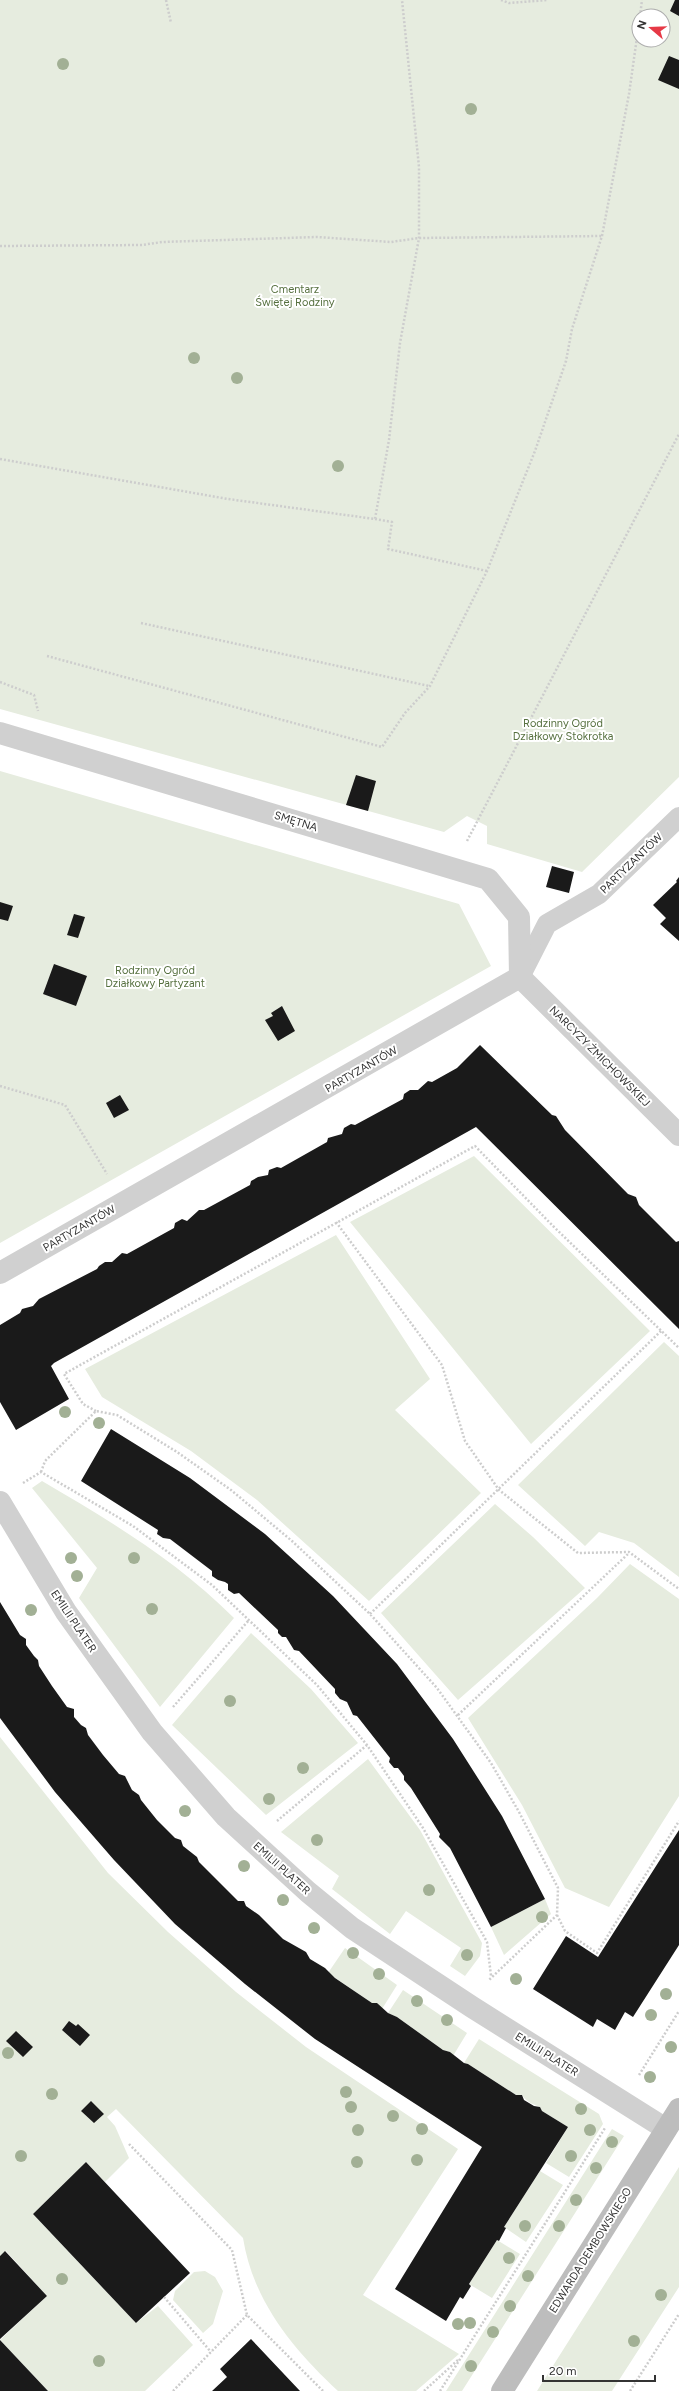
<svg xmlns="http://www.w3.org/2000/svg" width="679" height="2391" viewBox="0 0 679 2391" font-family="Figtree,sans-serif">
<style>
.green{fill:#e6ecdf;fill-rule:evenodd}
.building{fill:#1a1a1a}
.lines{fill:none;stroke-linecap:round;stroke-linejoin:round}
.path{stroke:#cdcdcd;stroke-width:2.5;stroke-dasharray:2 2;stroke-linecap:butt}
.lane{stroke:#d0d0d0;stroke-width:20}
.street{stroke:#d0d0d0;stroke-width:22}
.secondary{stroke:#bdbdbd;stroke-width:22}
.tree{fill:#a2b095}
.labels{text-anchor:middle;stroke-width:4;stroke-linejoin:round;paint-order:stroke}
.park-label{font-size:11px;fill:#56703f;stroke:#fff}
.street-label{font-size:11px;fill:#333;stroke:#fff}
</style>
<rect width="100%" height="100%" fill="#fff"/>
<!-- green -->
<path class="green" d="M0,0H679V777L582,872L487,844V826L467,816L444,832L0,709ZM639,16H663V40H639Z
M0,771L459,904L491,966L0,1243Z
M474,1156L650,1331L531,1444L350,1222Z
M336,1235L430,1379L395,1410L481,1493L369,1601L257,1500L191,1451L102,1397L85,1369Z
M664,1342L679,1356V1577L634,1543L599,1532L585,1546L518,1485Z
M42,1481C112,1522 177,1561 234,1618L160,1707L79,1598L97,1568L32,1488Z
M495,1504L533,1537L585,1588L458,1700L381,1613Z
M630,1564L679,1599V1796L609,1907L565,1888L522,1805L468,1718L597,1598Z
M251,1633L311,1689L358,1743L266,1815L172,1725Z
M0,1737L108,1873L168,1932L236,1992L306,2047L458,2149L363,2295L459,2354L416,2391H338C293,2349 253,2301 243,2238L116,2109L107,2117L115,2126L129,2158L105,2182L86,2162L33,2214L136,2323L158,2306L193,2345L145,2391H48L0,2340L47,2296L6,2251L0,2256Z
M368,1759L420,1830L482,1943L480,1956L465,1976L450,1966L461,1948L406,1911L390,1934L332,1889L339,1876L281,1832Z
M545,1899L551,1914L504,1955L491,1927Z
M345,1948L397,1985L382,2009L377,2003H372L328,1973Z
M403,1990L467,2033L453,2056L450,2052L443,2050L397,2017L388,2013Z
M479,2039L599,2114L603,2124L569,2177L546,2163L568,2127L542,2111L540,2107C532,2104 527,2102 522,2095H516L468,2064L464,2063Z
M612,2129L624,2136L462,2391H446Z
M679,2167V2287L612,2391H537Z
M540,2171L563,2185L526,2242L504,2227Z
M497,2240L520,2254L492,2298L469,2284Z
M205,2271L215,2277L223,2291L213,2324L203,2333L173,2300L175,2291L194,2272Z"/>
<!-- building -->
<path class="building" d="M675,0H679V16L670,11Z
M669,56L679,60V89L658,80Z
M356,775L376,781L368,811L346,805Z
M552,866L574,872L569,893L546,887Z
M679,877V941L660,924L666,918L653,905L677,882L676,881Z
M0,902L13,906L8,921L0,919Z
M74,914L85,917L78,938L67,935Z
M54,964L87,976L76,1006L43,994Z
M282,1006L295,1031L278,1041L265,1020L273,1016L271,1013Z
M480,1045L552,1115L556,1116L565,1130L628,1194L636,1197L639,1205L676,1242L679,1241V1329L476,1127L54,1363L51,1366L69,1399L16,1430L0,1402V1325L20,1313L22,1309L33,1306L39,1299L97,1269L99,1266L105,1262H112L122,1253L127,1254L174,1228L175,1223L182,1219L187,1221L199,1210H204L250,1185L251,1181L258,1177L268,1175L269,1170L277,1167L281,1168L327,1142L328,1138L342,1134L344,1128L351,1124L355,1125L403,1099L404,1094L410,1090H418L428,1081L432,1082L457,1068Z
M120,1095L129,1110L114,1118L106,1103Z
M111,1429L190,1478L265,1534L333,1596L397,1664L453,1739L502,1816L545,1899L491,1927L450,1848L439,1837L440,1834L411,1788L404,1780V1776L398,1768H394L389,1762L390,1758L357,1716L353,1715L347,1702L340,1699L335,1693V1689L299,1651L294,1650L286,1637H282L278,1633V1630L239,1593L234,1594L228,1590V1584L225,1582L218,1580L212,1576V1571L170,1539L163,1538L157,1534L158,1530L81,1481Z
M0,1602L20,1635L26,1639V1645L34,1656L38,1660L39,1666L52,1686L67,1707L74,1709V1717L81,1725L86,1728L88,1735L103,1755L119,1774L125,1776L132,1790L139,1795L141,1800L157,1820L175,1838L181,1840L183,1846L197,1857L199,1862L238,1901H244L246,1906L259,1915L283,1939L306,1952L310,1959L325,1968L335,1978L372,2003H377L388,2013L397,2017L443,2050L450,2052L464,2063L468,2064L516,2095H522L524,2100L534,2106L540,2107L542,2111L568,2127L504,2227L506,2228L499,2241L497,2240L469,2284L471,2286L463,2299L460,2297L446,2321L395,2289L482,2147L315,2039L245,1984L175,1924L114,1860L55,1792L0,1718Z
M679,1830V1945L633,2017L625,2012L615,2030L597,2019L593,2027L533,1989L566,1936L598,1957Z
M69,2021L76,2026L78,2024L90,2035L80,2046L62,2030Z
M16,2031L33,2047L23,2057L6,2041Z
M91,2101L104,2114L94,2123L81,2111Z
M86,2162L190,2273L136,2323L33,2214Z
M5,2251L47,2296L0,2339V2256Z
M251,2339L300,2391H212L227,2377L220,2369Z
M0,2340L48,2391H0Z"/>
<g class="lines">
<!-- path -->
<path class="path" d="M166,0L171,23
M501,0L509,3L548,0
M640,16L642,0
M0,246L142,245L162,242L317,237L391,242L419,238L602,236
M0,459L228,499L375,519L389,440L400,343L419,238V167L402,0
M375,519L392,522L388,549L487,571
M141,623L429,686
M47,656L382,747L405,713L430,686L487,571L535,451L566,361L572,329L602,236L629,94L639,23
M0,682L34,695L38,711
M467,841L679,434
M0,1086L65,1105L107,1174
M336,1222L442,1365L465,1441L499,1490L578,1553L629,1552L679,1589
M96,1411L83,1404L64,1374L475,1146L553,1226L679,1348
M41,1472L45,1461L96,1411L117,1415L177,1452L231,1490L292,1541L370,1614L437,1688L491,1763L519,1812L558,1888L557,1915L489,1980
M23,1483L41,1472L133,1526L212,1585L317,1685L367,1745L423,1828L487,1942L491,1976
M370,1614L661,1331
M173,1707L249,1620
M458,1715L629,1553
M277,1821L367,1745
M557,1915L565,1931L597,1953L679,1821
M639,2075L679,2011
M129,2144L232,2250L247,2315L323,2391
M164,2297L211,2352
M173,2391L247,2315
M424,2391L459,2359
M440,2391L605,2128
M630,2391L679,2314"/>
<!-- lane -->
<path class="lane" d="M520,977L547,924L599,894L679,817"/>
<!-- street -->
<path class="street" d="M0,733L488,879L519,917L520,977
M520,977L679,1135
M0,1273L520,977
M0,1502L66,1612L152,1732L226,1817L308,1892L352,1928L472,2007L666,2129"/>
<!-- secondary -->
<path class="secondary" d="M502,2391L679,2109"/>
</g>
<!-- trees -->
<g class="tree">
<circle cx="63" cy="64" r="6"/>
<circle cx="471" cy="109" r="6"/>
<circle cx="194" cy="358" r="6"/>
<circle cx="237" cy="378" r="6"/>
<circle cx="338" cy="466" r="6"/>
<circle cx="65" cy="1412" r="6"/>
<circle cx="99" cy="1423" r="6"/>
<circle cx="71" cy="1558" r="6"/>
<circle cx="134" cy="1558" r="6"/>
<circle cx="77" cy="1576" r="6"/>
<circle cx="152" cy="1609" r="6"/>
<circle cx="31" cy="1610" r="6"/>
<circle cx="230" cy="1701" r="6"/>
<circle cx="303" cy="1768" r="6"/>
<circle cx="269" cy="1799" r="6"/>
<circle cx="185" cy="1811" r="6"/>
<circle cx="317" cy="1840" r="6"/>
<circle cx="244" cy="1866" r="6"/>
<circle cx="429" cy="1890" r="6"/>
<circle cx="283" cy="1900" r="6"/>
<circle cx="542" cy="1917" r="6"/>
<circle cx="314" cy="1928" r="6"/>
<circle cx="353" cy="1953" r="6"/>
<circle cx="467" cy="1955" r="6"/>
<circle cx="379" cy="1974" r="6"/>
<circle cx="516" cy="1979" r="6"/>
<circle cx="666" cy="1994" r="6"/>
<circle cx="417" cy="2001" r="6"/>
<circle cx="651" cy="2015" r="6"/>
<circle cx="447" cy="2020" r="6"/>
<circle cx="671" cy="2047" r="6"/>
<circle cx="8" cy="2053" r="6"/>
<circle cx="650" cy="2077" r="6"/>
<circle cx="346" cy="2092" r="6"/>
<circle cx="52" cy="2094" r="6"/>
<circle cx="351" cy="2107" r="6"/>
<circle cx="581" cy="2109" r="6"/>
<circle cx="393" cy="2116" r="6"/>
<circle cx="422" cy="2129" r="6"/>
<circle cx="358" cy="2130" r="6"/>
<circle cx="590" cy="2130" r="6"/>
<circle cx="612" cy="2142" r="6"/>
<circle cx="21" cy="2156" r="6"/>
<circle cx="571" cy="2156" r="6"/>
<circle cx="417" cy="2160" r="6"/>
<circle cx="357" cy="2162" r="6"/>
<circle cx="596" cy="2168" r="6"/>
<circle cx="576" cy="2200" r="6"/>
<circle cx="525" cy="2226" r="6"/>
<circle cx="559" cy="2226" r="6"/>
<circle cx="509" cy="2258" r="6"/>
<circle cx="528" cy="2276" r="6"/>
<circle cx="62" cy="2279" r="6"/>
<circle cx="661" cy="2295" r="6"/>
<circle cx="510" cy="2306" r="6"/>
<circle cx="470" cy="2323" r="6"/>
<circle cx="458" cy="2324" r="6"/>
<circle cx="493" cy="2332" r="6"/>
<circle cx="634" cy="2341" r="6"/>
<circle cx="99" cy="2361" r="6"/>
<circle cx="471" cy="2366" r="6"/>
</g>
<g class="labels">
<!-- park labels -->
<g class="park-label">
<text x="295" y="293">Cmentarz<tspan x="295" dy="13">Świętej Rodziny</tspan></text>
<text x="563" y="727">Rodzinny Ogród<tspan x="563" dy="13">Działkowy Stokrotka</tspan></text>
<text x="155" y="974">Rodzinny Ogród<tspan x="155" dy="13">Działkowy Partyzant</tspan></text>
</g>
<!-- street labels -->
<g class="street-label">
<text transform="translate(296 821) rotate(17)" y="4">SMĘTNA</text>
<text transform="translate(631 863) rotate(-44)" y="4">PARTYZANTÓW</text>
<text transform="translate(600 1056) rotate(45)" y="4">NARCYZY ŻMICHOWSKIEJ</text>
<text transform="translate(361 1069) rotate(-30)" y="4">PARTYZANTÓW</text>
<text transform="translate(79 1228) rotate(-30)" y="4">PARTYZANTÓW</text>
<text transform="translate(74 1621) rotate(56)" y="4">EMILII PLATER</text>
<text transform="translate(282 1868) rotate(42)" y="4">EMILII PLATER</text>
<text transform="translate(547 2054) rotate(32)" y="4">EMILII PLATER</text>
<text transform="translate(590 2250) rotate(-58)" y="4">EDWARDA DEMBOWSKIEGO</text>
</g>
</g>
<!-- north arrow -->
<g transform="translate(651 28) rotate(289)"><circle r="19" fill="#ffffff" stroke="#adadad"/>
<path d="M0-3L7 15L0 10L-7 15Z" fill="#e63946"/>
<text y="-6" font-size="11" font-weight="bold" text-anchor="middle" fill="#333333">N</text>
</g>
<!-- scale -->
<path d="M543 2375v6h112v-6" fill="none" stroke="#333333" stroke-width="2"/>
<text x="549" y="2375" font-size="12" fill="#333333" stroke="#ffffff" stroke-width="3" paint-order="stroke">20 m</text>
</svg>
